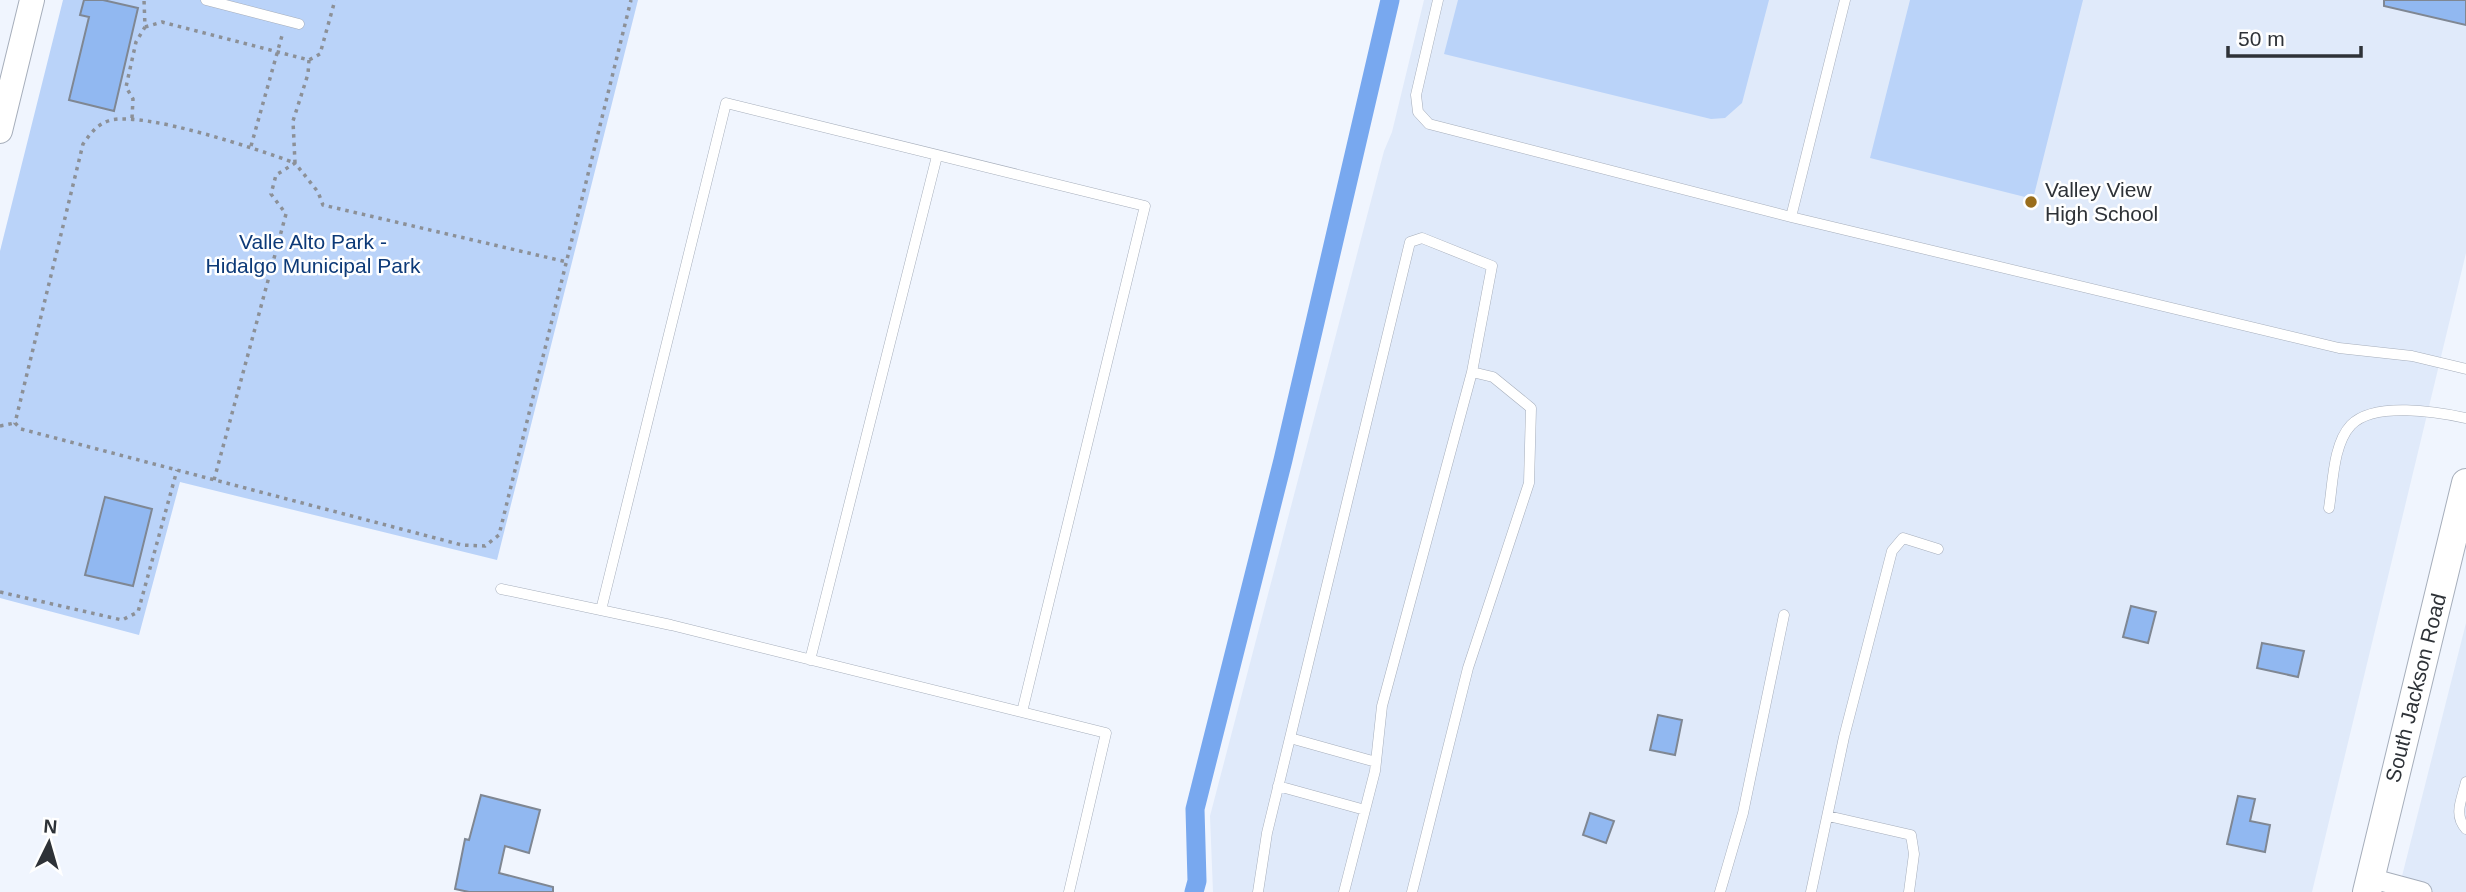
<svg xmlns="http://www.w3.org/2000/svg" width="2466" height="892" viewBox="0 0 2466 892" font-family="Helvetica,sans-serif">
<style>
.built{fill:#e0eafa}
.green{fill:#bad3f9}
.lines{fill:none;stroke-linecap:round;stroke-linejoin:round}
.canal{stroke:#78a8ef;stroke-width:19}
.building{fill:#91b8f1;stroke:#7f8793;stroke-width:2}
.service-casing{stroke:#a6aebb;stroke-width:11}
.minor-casing{stroke:#a6aebb;stroke-width:21}
.tertiary-casing{stroke:#a6aebb;stroke-width:26}
.secondary-casing{stroke:#a6aebb;stroke-width:30}
.path{stroke:#8c9097;stroke-width:3.5;stroke-dasharray:3.5 5;stroke-linecap:butt}
.service{stroke:#fff;stroke-width:10}
.minor{stroke:#fff;stroke-width:19}
.tertiary{stroke:#fff;stroke-width:24}
.secondary{stroke:#fff;stroke-width:28}
.poi-dot{fill:#996d1c;stroke:#fff;stroke-width:2.5}
.labels{text-anchor:middle;stroke-width:5;stroke-linejoin:round;paint-order:stroke}
.poi-label{font-size:21px;fill:#2e3237;stroke:#fff;text-anchor:start}
.park-label{font-size:21px;fill:#0d3a78;stroke:#fff}
.street-label{font-size:21px;fill:#2e3237;stroke:#fff}
</style>
<rect width="100%" height="100%" fill="#f0f5fe"/>
<!-- built -->
<path class="built" d="M1424,0H2466V253L2312,892H1213L1210,816L1384,151L1392,132Z
M2466,623V892H2398Z"/>
<!-- green -->
<path class="green" d="M63,0H638L497,560L180,482L139,635L0,598V251Z
M1458,0H1769L1742,103L1725,118L1711,119L1444,54Z
M1910,0H2083L2033,199L1870,158Z"/>
<g class="lines">
<!-- canal -->
<path class="canal" d="M1194,892L1197,881L1195,809L1283,460L1390,0"/>
</g>
<!-- building -->
<path class="building" d="M84,0H103L138,8L114,111L69,100L89,17L80,15Z
M2384,0H2466V25L2384,6Z
M105,497L152,509L133,586L85,575Z
M2131,606L2156,612L2148,643L2123,637Z
M2262,643L2304,651L2298,677L2257,668Z
M1658,715L1682,720L1675,755L1650,750Z
M481,795L540,810L529,853L505,846L499,873L553,887V892H469L455,889L465,839L469,840Z
M2238,796L2255,799L2250,821L2270,825L2265,852L2227,844Z
M1590,813L1614,821L1606,843L1583,835Z"/>
<g class="lines">
<!-- service casing -->
<g class="service-casing">
<path id="service" d="M206,0L299,24
M1438,0L1416,95L1418,112L1429,124L1791,217L2339,348L2412,356L2466,369
M1791,217L1845,0
M2329,508C2333,483 2333,444 2351,425C2374,401 2438,412 2466,418
M501,589L671,625L1106,733L1069,892
M601,610L726,103L1145,206L1022,712
M810,660L937,156
M1290,738L1376,762
M2466,782C2462,799 2453,815 2466,829
M1278,786L1365,810
M1828,816L1911,835L1914,854L1909,892
M1258,892L1267,833L1410,242L1422,238L1492,266L1472,372L1493,377L1531,408L1529,483L1468,668L1412,892
M1344,892L1375,771L1382,706L1472,372
M1720,892L1743,813L1784,615
M1811,892L1844,737L1892,551L1903,538L1938,549"/>
</g>
<!-- minor casing -->
<g class="minor-casing">
<path id="minor" d="M2370,878L2422,892"/>
</g>
<!-- tertiary casing -->
<g class="tertiary-casing">
<path id="tertiary" d="M0,131L32,0"/>
</g>
<!-- secondary casing -->
<g class="secondary-casing">
<path id="secondary" d="M2367,892L2466,483"/>
</g>
<!-- path -->
<path class="path" d="M145,27L162,22L309,60L320,54L335,0
M309,60L308,74L293,121L295,163C257,149 147,112 111,120C97,124 91,133 83,144L15,423L21,429L462,545L485,546L499,535L631,0
M132,118L133,99L126,87L136,42L145,27L144,0
M251,146L283,32
M0,426L15,423
M214,480L286,214L271,194L276,175L295,163L318,192L323,205L567,262
M0,592L122,620L138,612L177,470"/>
<!-- service -->
<use href="#service" class="service"/>
<!-- minor -->
<use href="#minor" class="minor"/>
<!-- tertiary -->
<use href="#tertiary" class="tertiary"/>
<!-- secondary -->
<use href="#secondary" class="secondary"/>
</g>
<!-- markers -->
<circle class="poi-dot" cx="2031" cy="202" r="7"/>
<g class="labels">
<!-- poi labels -->
<g class="poi-label">
<text x="2045" y="197">Valley View<tspan x="2045" dy="24">High School</tspan></text>
</g>
<!-- park labels -->
<g class="park-label">
<text x="313" y="249">Valle Alto Park -<tspan x="313" dy="24">Hidalgo Municipal Park</tspan></text>
</g>
<!-- street labels -->
<g class="street-label">
<text transform="translate(2416 688) rotate(-76)" y="7">South Jackson Road</text>
</g>
</g>
<!-- north arrow -->
<g transform="translate(49 843) rotate(5)" stroke="#ffffff" stroke-width="5" paint-order="stroke">
<path d="M0-5L12 26L0 18L-12 26Z" fill="#2e3237"/>
<text y="-10" font-size="19" font-weight="bold" text-anchor="middle" fill="#2e3237">N</text>
</g>
<!-- scale -->
<path d="M2228 46v10h133v-10" fill="none" stroke="#2e3237" stroke-width="3.5"/>
<text x="2238" y="46" font-size="21" fill="#2e3237" stroke="#ffffff" stroke-width="5" paint-order="stroke">50 m</text>
</svg>
